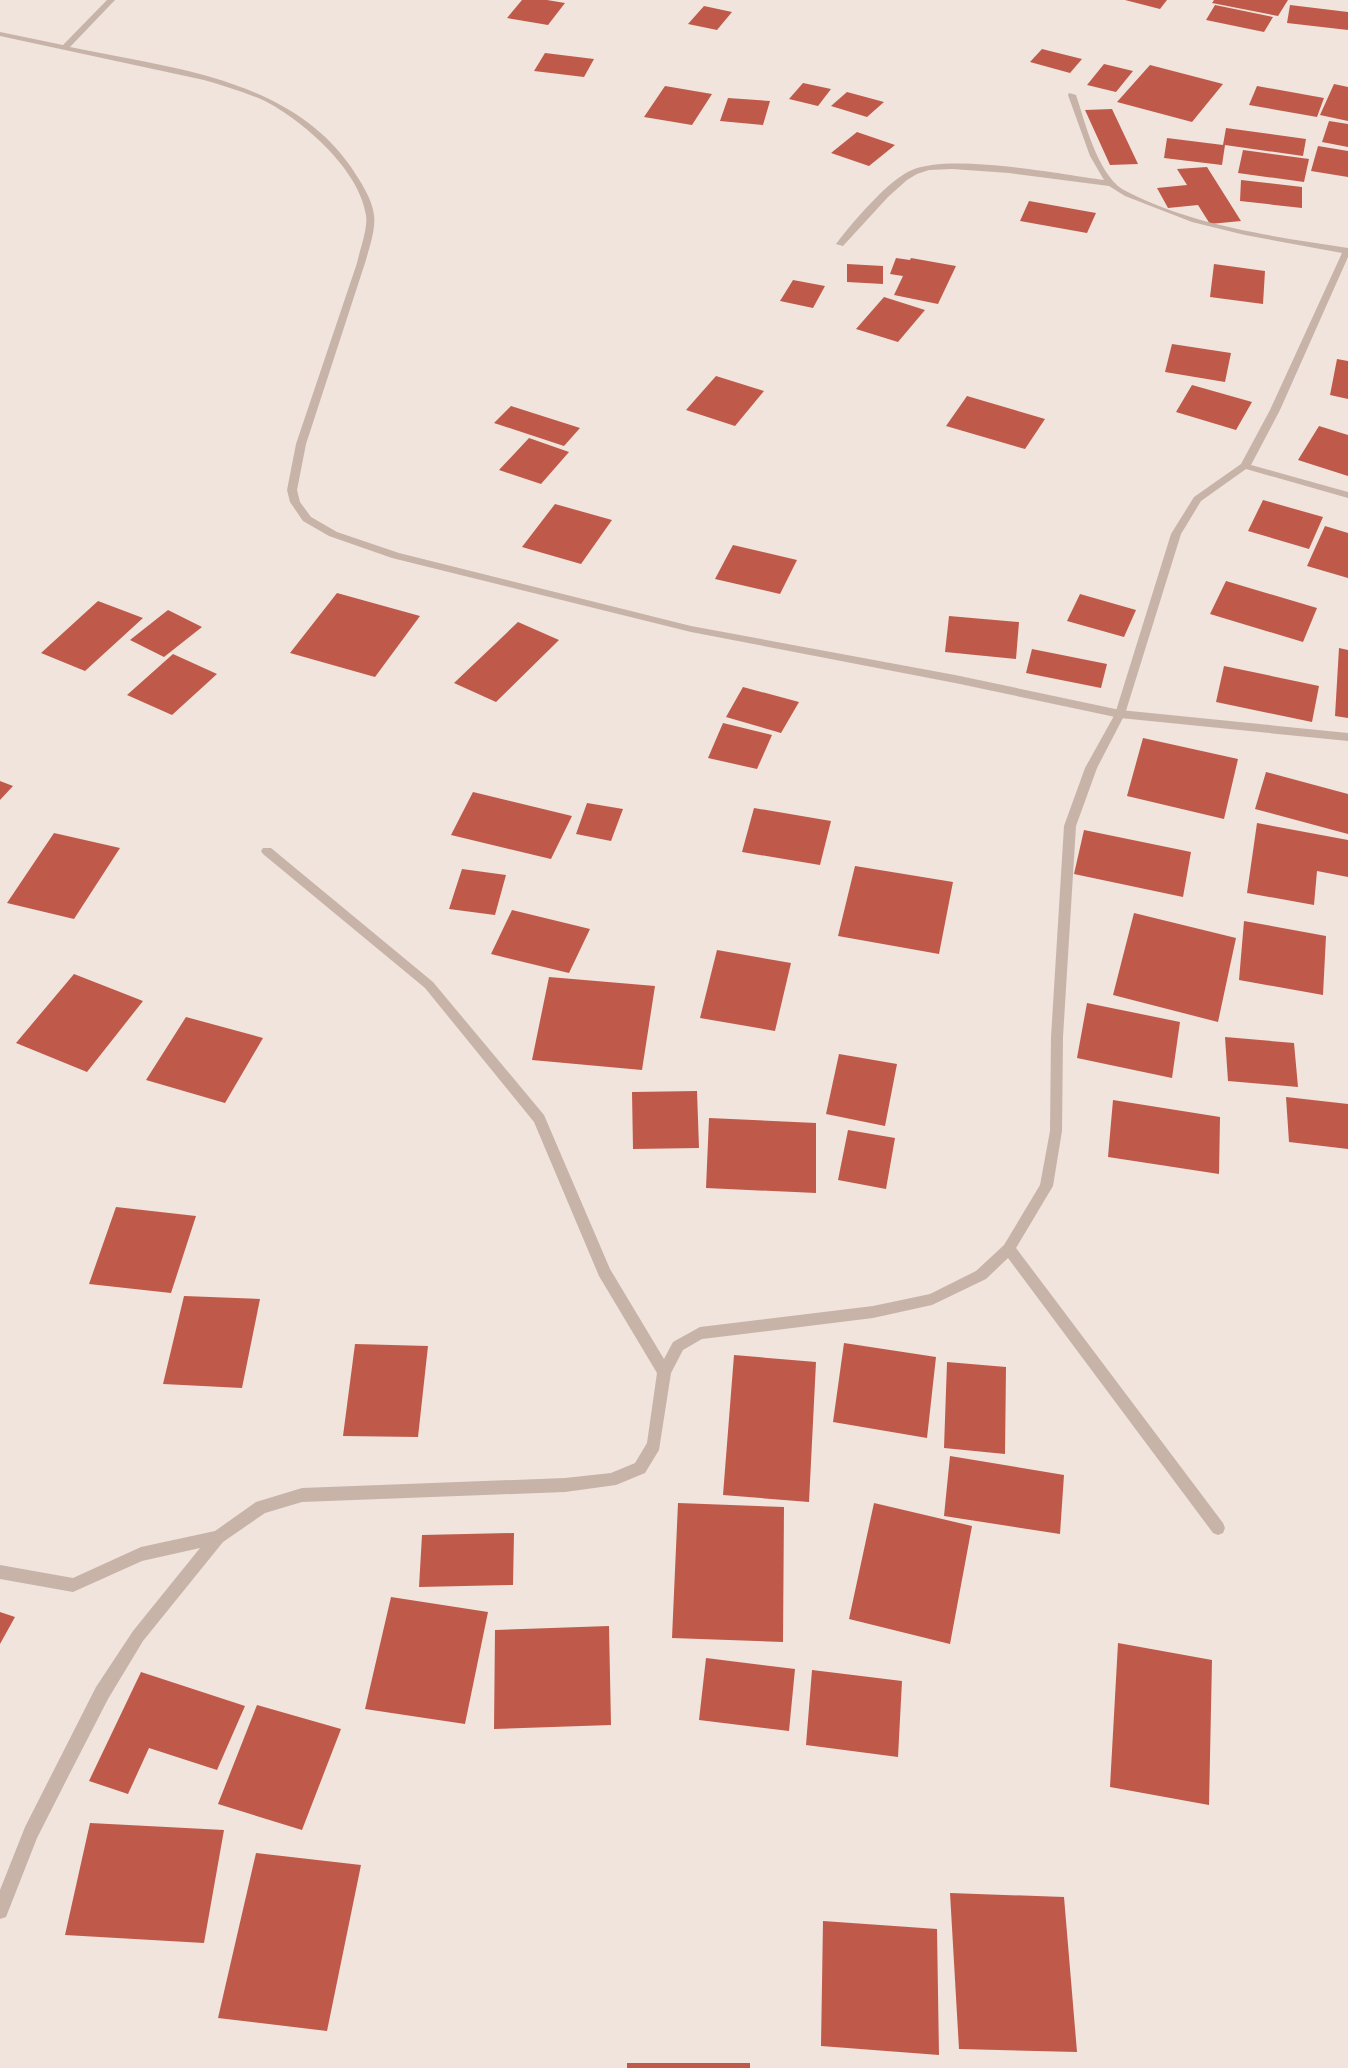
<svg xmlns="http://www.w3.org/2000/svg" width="1348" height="2068" viewBox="0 0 1348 2068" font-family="Karla,sans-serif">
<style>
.building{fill:#bf5a4b}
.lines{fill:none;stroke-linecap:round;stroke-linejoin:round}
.minor{fill:#c8b3a8;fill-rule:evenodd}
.tertiary{fill:#c8b3a8;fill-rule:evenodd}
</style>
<rect width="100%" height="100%" fill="#f0e4dc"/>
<!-- building -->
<path class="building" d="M522,0H547L565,3L548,25L507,18Z
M1125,0H1167L1160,9Z
M1214,0H1288L1278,16L1212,3Z
M1215,5L1273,17L1264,32L1206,20Z
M1290,5L1348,12V30L1287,23Z
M704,6L732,12L717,30L688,24Z
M1042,49L1082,59L1070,73L1030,62Z
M545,53L594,59L584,77L534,71Z
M1104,64L1133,71L1116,92L1087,85Z
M1150,65L1223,84L1192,122L1117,102Z
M803,83L831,89L818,106L789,99Z
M1334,84L1348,87V121L1320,115Z
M665,86L712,94L692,125L644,117Z
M1257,86L1324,98L1317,117L1249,105Z
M847,92L884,102L867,117L831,106Z
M728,98L770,101L763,125L720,121Z
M1112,109L1138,164L1110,165L1085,110Z
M1329,121L1348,124V147L1322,142Z
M1226,128L1306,139L1303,156L1225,145L1222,165L1164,158L1167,138L1223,145Z
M857,132L895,145L869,166L831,153Z
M1318,146L1348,151V177L1311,171Z
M1243,150L1309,159L1304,182L1238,173Z
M1207,167L1241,221L1210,224L1198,205L1168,208L1157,188L1187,185L1177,169Z
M1241,180L1302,187V208L1240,201Z
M1029,201L1096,213L1087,233L1020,221Z
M896,258L910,260L911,258L956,266L938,304L894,295L903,276L890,274Z
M847,264L883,266V284L847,282Z
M1214,264L1265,271L1263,304L1210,297Z
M793,280L825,286L813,308L780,301Z
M884,297L925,310L898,342L856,329Z
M1172,344L1231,353L1225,382L1165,372Z
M1337,359L1348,361V399L1330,395Z
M716,376L764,391L735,426L686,410Z
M1192,385L1252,402L1236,430L1176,412Z
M967,396L1045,419L1025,449L946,426Z
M511,406L580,428L564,446L494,423Z
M1319,426L1348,435V476L1298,460Z
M529,438L569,452L541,484L499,470Z
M1263,500L1323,517L1309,549L1248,531Z
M555,504L612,520L581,564L522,547Z
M1325,526L1348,533V578L1307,566Z
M733,545L797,560L780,594L715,579Z
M1226,581L1317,608L1303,642L1210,614Z
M337,593L420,616L375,677L290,653Z
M1080,594L1136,610L1124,637L1067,621Z
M98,601L143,618L85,671L41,653Z
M168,610L202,627L164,657L130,640Z
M949,616L1019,622L1016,659L945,652Z
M518,622L559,640L496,702L454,683Z
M1339,648L1348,650V718L1335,716Z
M1032,649L1107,664L1101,688L1026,673Z
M173,654L217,674L172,715L127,695Z
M1224,666L1319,686L1312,722L1216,702Z
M743,687L799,702L781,733L726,717Z
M723,723L772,735L757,769L708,758Z
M1143,738L1238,759L1224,819L1127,796Z
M1266,772L1348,794V834L1255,809Z
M0,781L13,786L0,800Z
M473,792L572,816L551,859L451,835Z
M587,803L623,809L611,841L576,834Z
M754,808L831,821L820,865L742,852Z
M1257,823L1348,840V877L1317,871L1314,905L1247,893Z
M1084,830L1191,852L1183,897L1074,874Z
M54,833L120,848L74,919L7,903Z
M855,866L953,882L939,954L838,936Z
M462,869L506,875L495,915L449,909Z
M512,910L590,929L569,973L491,954Z
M1134,913L1236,938L1218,1022L1113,995Z
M1244,921L1326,936L1323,995L1239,980Z
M717,950L791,963L775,1031L700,1018Z
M74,974L143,1001L87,1072L16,1043Z
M549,977L655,986L642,1070L532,1060Z
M1087,1003L1180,1022L1172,1078L1077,1058Z
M186,1017L263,1038L225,1103L146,1080Z
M1225,1037L1294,1043L1298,1087L1228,1081Z
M839,1054L897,1064L885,1126L826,1114Z
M697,1091L699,1148L633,1149L632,1092Z
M1286,1097L1348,1104V1149L1289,1142Z
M1113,1100L1220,1117L1219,1174L1108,1157Z
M709,1118L816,1123V1193L706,1188Z
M848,1130L895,1138L886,1189L838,1180Z
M116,1207L196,1216L171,1293L89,1284Z
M184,1296L260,1299L242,1388L163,1384Z
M844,1343L936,1357L927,1438L833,1422Z
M355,1344L428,1346L418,1437L343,1436Z
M734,1355L816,1362L809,1502L723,1495Z
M947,1362L1006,1367L1005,1454L944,1448Z
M950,1456L1064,1475L1060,1534L944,1516Z
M678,1503L784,1507L783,1642L672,1638Z
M874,1503L972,1526L950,1644L849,1619Z
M514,1533L513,1585L419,1587L422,1535Z
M391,1597L488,1612L465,1724L365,1709Z
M0,1612L15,1617L0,1644Z
M609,1626L611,1725L494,1729L495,1630Z
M1118,1643L1212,1660L1209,1805L1110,1787Z
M706,1658L795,1669L789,1731L699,1720Z
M812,1670L902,1681L898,1757L806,1745Z
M141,1672L245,1706L217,1770L149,1748L128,1794L89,1781Z
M257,1705L341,1729L302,1830L218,1804Z
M90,1823L224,1830L204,1943L65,1935Z
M256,1853L361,1865L327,2031L218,2018Z
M950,1893L1064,1897L1077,2052L959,2049Z
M823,1921L937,1929L939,2055L821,2046Z
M627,2063H750V2068H627Z"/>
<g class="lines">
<!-- minor -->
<path class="minor" d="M1069,93L1076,95C1085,122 1097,172 1122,189C1191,226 1272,236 1348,248V257L1280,410L1251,465L1348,492V498L1246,469L1201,501L1181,534L1125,714L1097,768L1076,826L1063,1037L1062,1131L1053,1186L1016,1248L1223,1523L1225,1528L1223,1533L1218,1535L1213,1533L1008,1258L986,1279L932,1305L873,1318L702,1339L683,1350L671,1373L659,1450L645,1473L616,1485L565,1492L302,1502L265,1513L223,1542L143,1641L108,1699L70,1773L37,1838L6,1917L0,1919V1890L25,1827L96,1687L133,1631L200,1548L142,1561L73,1592L0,1579V1565L73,1578L141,1547L215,1531L256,1502L302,1488L565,1478L611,1473L635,1463L647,1443L657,1373L599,1276L534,1122L425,988L263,854L261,851L263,848H271L433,982L544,1115L610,1269L664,1359L673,1342L700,1327L873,1306L930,1294L976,1271L1004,1245L1040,1185L1050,1131L1051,1037L1064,826L1085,768L1115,714L1171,534L1194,497L1241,464L1270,410L1342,253L1245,235L1192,222L1125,196L1109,186L1009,173L952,169L929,170L917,174L907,180L888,197L843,246L836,244C851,224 889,179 912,170C951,153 1059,174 1104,180L1090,156L1068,95Z"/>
<!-- tertiary -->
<path class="tertiary" d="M107,0H115L70,47C168,68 289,77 351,167C360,181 372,198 374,215C376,229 369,249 365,263L306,444L297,490L300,502L311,517L337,532L399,553L691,626L955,675L1120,710L1348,733V741L1120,718L955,683L691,632L392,558L329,536L303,521L290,502L287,490L296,444L357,263C360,249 368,229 366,215C359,169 303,121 265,101C245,92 224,86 204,80L0,36V32L63,45Z"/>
</g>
</svg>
